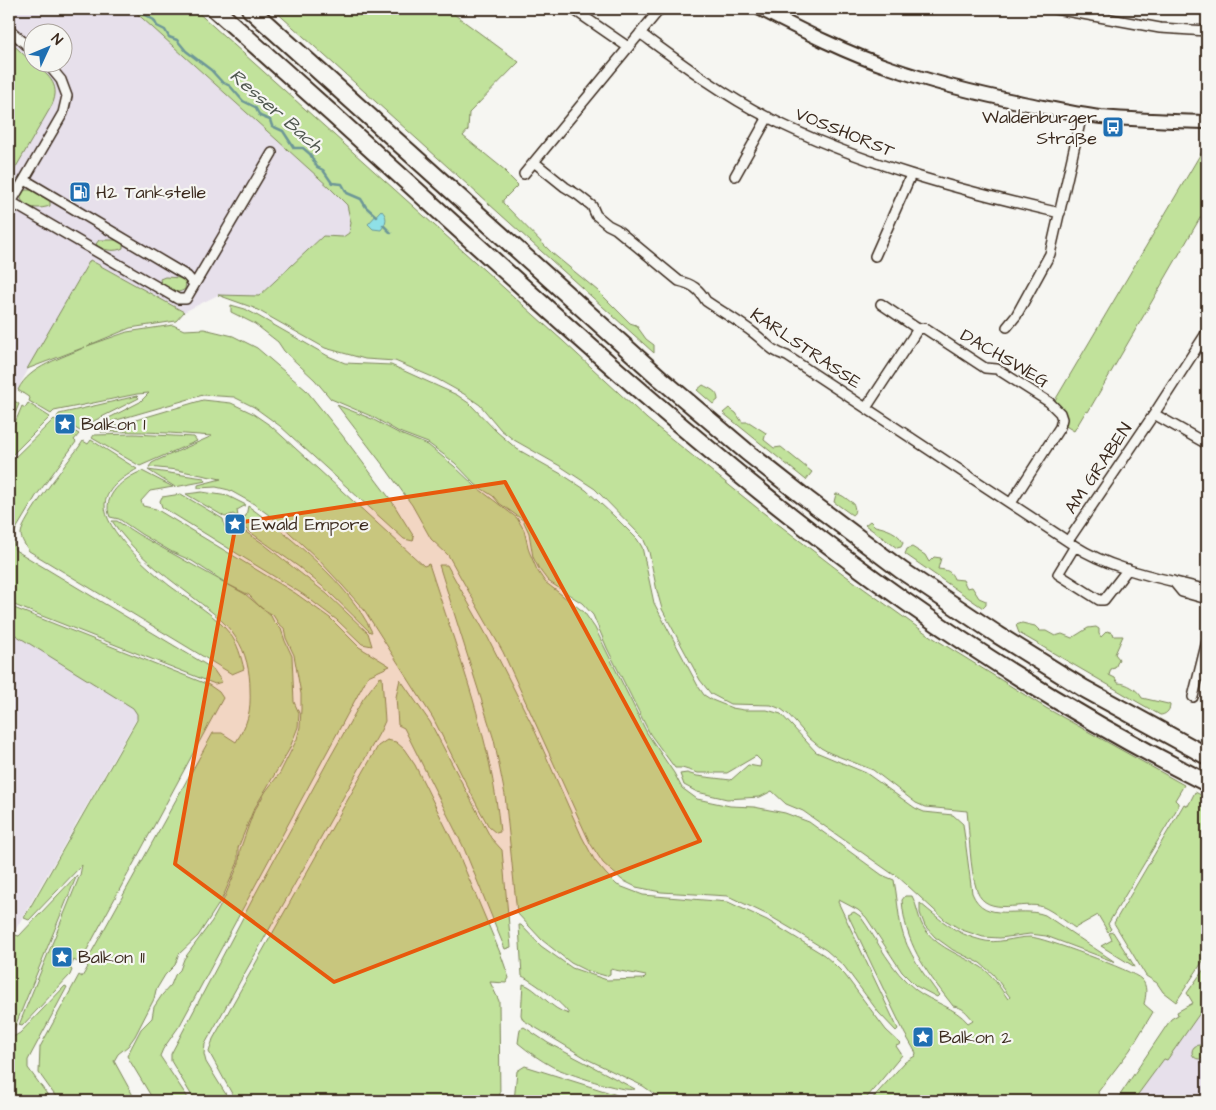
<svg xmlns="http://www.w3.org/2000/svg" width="1216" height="1110" viewBox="0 0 1216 1110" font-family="'Architects Daughter',sans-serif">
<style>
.built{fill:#e7e0eb;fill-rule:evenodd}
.green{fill:#c1e29b;stroke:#7e865c}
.water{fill:#8fe0e7;stroke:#6d9797}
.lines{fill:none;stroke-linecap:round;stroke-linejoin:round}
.stream{stroke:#6d9797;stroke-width:2.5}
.street-casing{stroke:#3b2a1e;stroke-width:12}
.secondary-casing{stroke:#3b2a1e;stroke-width:16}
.highway-casing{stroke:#3b2a1e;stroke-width:20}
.street{stroke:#f6f6f2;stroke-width:9}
.secondary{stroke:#f6f6f2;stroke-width:12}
.highway{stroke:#f6f6f2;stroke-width:16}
.marked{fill:#e8590c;fill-opacity:0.2;stroke:#e8590c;stroke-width:4;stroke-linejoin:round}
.labels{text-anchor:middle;stroke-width:4.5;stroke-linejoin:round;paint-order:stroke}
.poi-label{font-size:18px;fill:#3b2a1e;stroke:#f6f6f2;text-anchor:start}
.street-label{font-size:18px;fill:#3b2a1e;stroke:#f6f6f2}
.water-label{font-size:19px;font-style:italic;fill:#505850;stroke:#f6f6f2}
</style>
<rect width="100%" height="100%" fill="#f6f6f2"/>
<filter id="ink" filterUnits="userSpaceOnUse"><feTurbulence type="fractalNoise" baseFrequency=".02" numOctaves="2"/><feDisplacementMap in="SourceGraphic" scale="10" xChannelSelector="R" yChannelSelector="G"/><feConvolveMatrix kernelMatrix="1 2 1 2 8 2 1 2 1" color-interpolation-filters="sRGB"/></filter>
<g filter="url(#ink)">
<!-- built -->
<path class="built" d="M9,9H132L329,187L347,205L351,223L349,232L343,237L323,236L259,296L218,295L184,312L90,260L9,404ZM32,32H62V62H32Z
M9,629L142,709L9,941Z
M1207,990V1101H1123Z"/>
<!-- green -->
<path class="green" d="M132,9H194L564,342L647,419L761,511L842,573L927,634L1046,708L1184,785L1175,800L1178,803V807L1108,924L1111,929L1108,932L1098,915L1075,928C1066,922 1053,911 1043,907C1024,900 987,918 977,891C969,866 970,836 967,811L925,807L916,803L873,770L830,753L821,748L809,738L789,715L781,709L771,705L730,704L711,694L700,680L662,609L657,591L649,552L643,538L595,489L560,466L514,440L501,430L480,405L464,394L437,379L395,361L365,359L325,348L254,308L218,295L259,296L323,236L343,237L349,233L351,223L347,205L329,187Z
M273,9H447L519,62L469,113L468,130L463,136L506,171L505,172L518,185L503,200V203L552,253L598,291L630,323L636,325L646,339L654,345V353Z
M9,41C17,48 25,56 32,62C46,74 62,83 52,105L9,179Z
M1207,143V206L1088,412L1086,411L1074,431L1064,425C1066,414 1064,408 1054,402Z
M24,190H33L50,201V206C40,209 27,210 21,199V194Z
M99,240H117L123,243V248C116,252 102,251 96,244Z
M90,260L184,312L176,321L130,328L87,346L127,332L173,325L184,330L204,329L233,336L257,348L306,390L342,435L391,500L414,537L413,541L404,539L280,426L254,407L234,397L203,395L103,424L107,419L140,402L149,393L137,394L54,411L51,414L29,401L30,398L18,390C29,366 63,358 85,347L27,369Z
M165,277L182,278L186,282L185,289C176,296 169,289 161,284L160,279Z
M231,305L245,309L258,316L328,356L345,363L391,365L457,395L470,404L497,432L517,449L563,475L586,490L614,516L637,539L642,547L654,603L698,686L704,695L712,700L732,708L744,710H767L781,714L816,752L866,773L915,808L924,812L953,815L963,824L972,893C985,925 1019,905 1045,915L1115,962L1046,936L1030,934L1000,938L983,937L962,930L945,920L895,874L894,875L803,811L786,804L772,791L760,797L727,799L697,792L684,785L680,774L687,773L697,776L731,780L748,765L760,767L761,761L756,756L727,773H698L682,768H675L650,734L607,648L593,615L582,603L548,581L539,569L533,557L529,533L523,520L499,503L493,496L476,485L455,463L428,443L399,432L373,417L331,399L315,380L284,351L278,342L255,324L231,312Z
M703,385C710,389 718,391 718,400L713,404L697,390Z
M137,396L139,398L86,425L80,431L57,417L59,414Z
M13,400L19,404L9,429V406Z
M203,400L231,403L252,413L271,426L424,566L429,564C457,651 492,740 500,832L496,833L489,827L478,807L433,718L365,611L343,586L317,558L277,521L254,504L229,490L216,487L198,488V485L221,479L177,470L149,467L152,463L158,460L212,436C175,433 138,431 101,432V431L109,428Z
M28,403L50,417L9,458V437L22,406L25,408Z
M337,405L372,419L400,434L428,445L454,466L475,486L517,518L524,530L529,551L537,570L545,582L584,612L595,628L647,733L674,773L682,788L697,799L730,806L754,807L785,813L809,822L882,875L894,880C897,896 898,912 901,927C907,953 924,974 939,995L937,997L916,986L902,972L866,917L858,910L839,900L838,902L898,1029L896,1031L879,1013L844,966L826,950L797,932L768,915L728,896L661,892L636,887L622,880L603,863L590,843L503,652L448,555L431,539L412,505L386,469Z
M729,408L736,413L742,422H749L766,433L764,440L774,448L781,447L812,472L806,480L723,413Z
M54,419L79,434L74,440L76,442L36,496L12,536L15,550L213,669L222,682L215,684L9,603V463Z
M134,434L194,437L197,441L140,466L92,438L94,435Z
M91,440L137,469C124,477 107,487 105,504C103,530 151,571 170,586C190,601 215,614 230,634C238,644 241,657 244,669L232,674L29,551C26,546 21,540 21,534C21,521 68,461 79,447L83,441L88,444Z
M148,470L204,478L206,481L175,487Z
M142,471L173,487L150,491L141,501L143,506L156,509L295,593L330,618L359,647L390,666L368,676L180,1025L163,1049L160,1056L190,1101H154L127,1056L141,1029L152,1018L154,1007L162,995L171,985L175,975L180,970L184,959L212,921L223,901L239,863L240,850L253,813L266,791L280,773L297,739L300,727L301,709V694L294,655L286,638L284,628L278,623L273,615L260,607L249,595L229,585L192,561L172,552L141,534L119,519L110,517C101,496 124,478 142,471Z
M202,492L228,496L246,505L237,510L238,517L233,514L225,517L186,494Z
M181,494L223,519L225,527L238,535L241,529L261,542L327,594L368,633L372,646L362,644L337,620L304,595L162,507L160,501L162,497Z
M836,494C843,494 848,501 853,503C855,507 856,513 852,515L834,502Z
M248,506C290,536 350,585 372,632H370L328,591L299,567L243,527L245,522L240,519L246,516Z
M112,521H117L139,535L245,594L271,616L274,622L281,629L285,641L292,656L294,702L299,713L298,727L289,750L253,811L238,848V862L222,899L198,936L179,954L175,965L165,975L156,990L154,999L135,1036L128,1046L118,1054L114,1061L136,1101H59L39,1073L40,1047L79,975L82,977L88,967L85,964L213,733H222L236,742C248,723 251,712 250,689C250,672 246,652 236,638C225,620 205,607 189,594C160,572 132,551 112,521Z
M870,521L875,526C885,528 899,532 903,543L901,547L897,548L865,525Z
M912,547L925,555L929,562L934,557L941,558L938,569C947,570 951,571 954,579L963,580L967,588L972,587L979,598L986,601V605L983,608L905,554L907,549Z
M439,565H447L487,636L512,685L534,729L582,837L595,861L606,874L617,885L643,895L728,902L767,920L824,955L833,963L845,975L886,1030L901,1044L896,1046L902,1055L864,1101H659L660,1098L643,1086L589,1060L523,1020L521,1015L523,984C536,987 551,1010 569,1014C563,1003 534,982 522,976L519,925H521L541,946L572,968L607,980L643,979L646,976L610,969V974L606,976L585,970L571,963L542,940L517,913L505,795L494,740Z
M9,606L209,685L219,692L223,698L82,959L80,958L77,962L74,960L70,968L72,970L70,975L22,1026L19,1025L80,875L82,865L29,920L24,918L137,720V714L133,708L9,631Z
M1022,623L1035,626L1040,631H1046L1055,636L1062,634L1072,638L1088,628L1096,627L1099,629V634L1101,637L1107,631L1113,633L1114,636H1123L1115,654L1119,659L1115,668L1111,669L1109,675L1115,678L1118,683C1127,683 1138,690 1142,698L1168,704L1170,705C1170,711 1165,715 1160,715L1019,633L1016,625Z
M382,677L385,721L381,730L205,1044L204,1054L206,1062L230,1101H195L171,1061V1054L258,889L328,761L363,699L379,678Z
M400,679L430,722L491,838L502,850L511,947L505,949L463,846L404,728L398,725L396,697Z
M387,740L396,742L404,749L415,765L456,848L501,955L509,978L506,983L490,982L499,1001L500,1101H236L209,1052L213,1039L378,746Z
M1195,792L1207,798V955L1176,1002L1163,992L1157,983L1146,976L1114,923L1184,804L1188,806Z
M77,875L14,1029L13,1037L20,1033L65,986L67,987L28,1060V1068L52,1101H9V947L15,935L19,936Z
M905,896H912C918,907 918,921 926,931C940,949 963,956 981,967C993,975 1000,988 1008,999L1010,997L993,974L980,963L953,950L935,937L925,926L920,913V903C939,919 956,934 981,940C997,945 1014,937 1030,937C1042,937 1134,971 1141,979C1148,985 1146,996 1144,1004L1153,1012L1130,1050L1098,1092L1100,1101H870L905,1062L915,1056L916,1053L905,1034L848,915L854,912L860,916C879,942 890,970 916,990C933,1003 955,1007 968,1023L973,1020C967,1013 963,1007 953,1006L950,1002C924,969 905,943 902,900Z
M1113,932L1135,967L1101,946L1112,940L1109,933Z
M1207,965V1003L1167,1060L1164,1059L1133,1101H1116L1171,1019L1178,1015L1177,1012L1193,1003L1187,993Z
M524,1027L548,1043L635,1089C624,1093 566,1073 553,1067C540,1060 529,1052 518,1043L520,1029Z
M1192 1052a7 7 0 1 1 14 0a7 7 0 1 1-14 0Z
M525,1066L614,1094L629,1101H514L517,1071Z"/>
<!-- water -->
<path class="water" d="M381,210C388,217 387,222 381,230L373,229L368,224Z"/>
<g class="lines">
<!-- stream -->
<path class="stream" d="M139,9L143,14L154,20L157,26L165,30L169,37L177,40L186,51L211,70L222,82L230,86L243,101L255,107L260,116L270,120L272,126L283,131L294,148H303L310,154L317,167L323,170L332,183L342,184L347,193L361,199L366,207L377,217
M383,225L391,233"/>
<!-- street casing -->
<g class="street-casing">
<path id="street" d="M573,9L628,47
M1055,9L1160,28L1207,31
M9,29L32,50
M640,33C681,63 722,94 767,117C860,164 959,190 1060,213
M534,162L565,187L578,195L592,206L596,215L608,225L616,229L679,281C692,284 699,289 706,301C722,312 740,322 755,334C769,345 769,350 787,356L1075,546C1114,571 1163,578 1207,590
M524,174L660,9
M735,176L768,117
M25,180L187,276L194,284
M11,202L178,299H186L272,153
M9,206L63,113L67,96L61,80L46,62
M875,256L911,175
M881,304L918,329
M1007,327L1016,316L1050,254L1082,114
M866,408L918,329L924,328L985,368L997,369L1049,402L1060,413L1062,419L1060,427L1011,503
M1154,414L1207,444
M1068,541L1154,414L1207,332
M1075,546L1058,574L1099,600H1104L1128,569
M1173,581L1182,592L1207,599
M1193,697L1207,641"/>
</g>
<!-- secondary casing -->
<g class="secondary-casing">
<path id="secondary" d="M760,9C803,31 846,53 891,68C934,83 979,94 1023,103C1049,108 1075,114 1101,117C1136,120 1172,121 1207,122"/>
</g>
<!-- highway casing -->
<g class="highway-casing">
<path id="highway" d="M215,9C297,82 379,156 460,230C568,328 677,426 791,516C920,618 1060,709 1207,783
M250,9L661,379L747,452L808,500L901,570L998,635L1083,688L1207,756"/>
</g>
<!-- street -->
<use href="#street" class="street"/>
<!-- secondary -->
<use href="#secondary" class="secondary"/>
<!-- highway -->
<use href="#highway" class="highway"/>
</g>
</g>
<!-- marked area -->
<path class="marked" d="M505,482L700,841L334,982L175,864L236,523Z"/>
<!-- icons -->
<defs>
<g id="bus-square" transform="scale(1.125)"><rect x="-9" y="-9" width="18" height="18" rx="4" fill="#1f6fb2" stroke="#f6f6f2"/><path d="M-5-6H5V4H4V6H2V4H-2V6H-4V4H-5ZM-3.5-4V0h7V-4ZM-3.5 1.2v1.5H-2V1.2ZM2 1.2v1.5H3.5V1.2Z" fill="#fff"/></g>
<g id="fuel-square" transform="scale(1.125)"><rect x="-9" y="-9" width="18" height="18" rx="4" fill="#1f6fb2" stroke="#f6f6f2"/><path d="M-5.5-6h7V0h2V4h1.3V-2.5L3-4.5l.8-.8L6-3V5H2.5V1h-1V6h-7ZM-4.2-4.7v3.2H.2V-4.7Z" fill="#fff"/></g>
<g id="sight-square" transform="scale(1.125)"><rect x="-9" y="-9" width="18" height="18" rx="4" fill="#1f6fb2" stroke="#f6f6f2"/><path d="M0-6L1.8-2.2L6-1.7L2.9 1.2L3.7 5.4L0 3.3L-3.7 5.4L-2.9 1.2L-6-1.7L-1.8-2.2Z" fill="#fff"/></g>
</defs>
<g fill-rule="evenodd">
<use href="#bus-square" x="1113" y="127"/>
<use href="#fuel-square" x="80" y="192"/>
<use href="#sight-square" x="65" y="424"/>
<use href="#sight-square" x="235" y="524"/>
<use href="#sight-square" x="62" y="957"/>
<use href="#sight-square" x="923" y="1037"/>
</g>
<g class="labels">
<!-- poi labels -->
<g class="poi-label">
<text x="1097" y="123" text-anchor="end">Waldenburger<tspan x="1097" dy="21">Straße</tspan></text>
<text x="96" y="198">H2 Tankstelle</text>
<text x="81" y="430">Balkon 1</text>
<text x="251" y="530">Ewald Empore</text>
<text x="78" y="963">Balkon 11</text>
<text x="939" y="1043">Balkon 2</text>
</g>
<!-- street labels -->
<g class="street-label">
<text transform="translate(845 132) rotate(22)" y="6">VOSSHORST</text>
<text transform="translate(806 348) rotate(34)" y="6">KARLSTRASSE</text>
<text transform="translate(1005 358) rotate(30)" y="6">DACHSWEG</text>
<text transform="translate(1098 468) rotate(-56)" y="6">AM GRABEN</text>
</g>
<!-- water labels -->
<g class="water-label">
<text transform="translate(277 110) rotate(41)" y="7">Resser Bach</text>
</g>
</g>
<!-- margin -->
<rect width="1216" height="1110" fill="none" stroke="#f6f6f2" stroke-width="30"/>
<rect x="15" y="15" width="1186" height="1080" fill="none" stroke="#3b2a1e" stroke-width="2" filter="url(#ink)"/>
<!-- north arrow -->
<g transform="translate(48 48) rotate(46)"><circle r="24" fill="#f6f6f2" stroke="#aba49d"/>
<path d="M0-4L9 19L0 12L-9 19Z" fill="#1f6fb2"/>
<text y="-8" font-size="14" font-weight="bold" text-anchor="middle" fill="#3b2a1e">N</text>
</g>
</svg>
